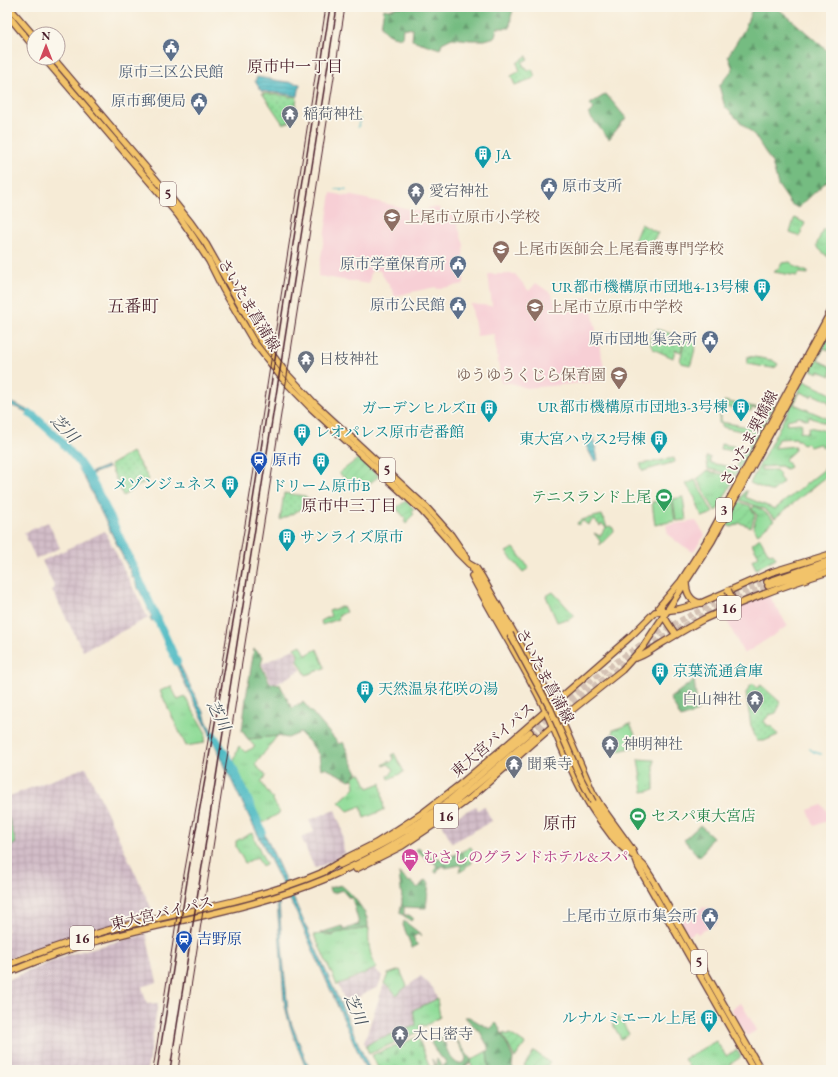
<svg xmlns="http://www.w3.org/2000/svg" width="838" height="1077" viewBox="0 0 838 1077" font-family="'EB Garamond','Noto Serif JP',serif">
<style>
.built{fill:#f7cfd5}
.industrial{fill:url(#industrial-grid)}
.grass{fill:url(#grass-tufts);stroke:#6e7e62}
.forest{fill:url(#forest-firs);stroke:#5f6e56}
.cemetery{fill:url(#cemetery-stones);stroke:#6e7e62}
.park{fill:url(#park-dots);stroke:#6e7e62}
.garden{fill:url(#garden-furrows);stroke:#6e7e62}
.pitch{fill:#91dc99;stroke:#6e7e62}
.water{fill:url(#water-rules);stroke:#4a6c77}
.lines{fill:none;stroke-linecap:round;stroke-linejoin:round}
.stream{stroke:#4bb9c3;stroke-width:1.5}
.river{stroke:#4bb9c3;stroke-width:8}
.trunk-tunnel{stroke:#d4c2b4;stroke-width:5.5;stroke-dasharray:5.5 3;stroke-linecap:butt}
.primary-casing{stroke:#643e45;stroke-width:8}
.trunk-casing{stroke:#643e45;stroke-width:8}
.primary{stroke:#f2c36a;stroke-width:5.5}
.trunk{stroke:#f2c36a;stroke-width:5.5}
.tram{stroke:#4a1f2b;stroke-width:1}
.rail{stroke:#4a1f2b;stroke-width:1.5}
.primary-bridge-casing{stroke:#643e45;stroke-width:8;stroke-linecap:butt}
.trunk-bridge-casing{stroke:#643e45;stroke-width:8;stroke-linecap:butt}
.primary-bridge{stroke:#f2c36a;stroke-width:5.5}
.trunk-bridge{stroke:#f2c36a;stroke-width:5.5}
.labels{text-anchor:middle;stroke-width:3.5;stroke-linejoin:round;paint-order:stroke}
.shield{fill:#fbf7ec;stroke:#7f6065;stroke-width:1}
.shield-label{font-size:14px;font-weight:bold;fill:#4a1f2b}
.service-label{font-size:15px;fill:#4e5e75;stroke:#fbf7ec;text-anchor:end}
.worship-label{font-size:15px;fill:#5b616d;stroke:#fbf7ec;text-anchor:start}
.culture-label{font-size:15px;fill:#0d838f;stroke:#fbf7ec;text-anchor:end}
.education-label{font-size:15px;fill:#785e54;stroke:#fbf7ec;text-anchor:start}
.street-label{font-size:15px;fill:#4a1f2b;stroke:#fbf7ec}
.transit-label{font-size:15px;fill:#164399;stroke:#fbf7ec;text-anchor:start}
.leisure-label{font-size:15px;fill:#27864d;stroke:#fbf7ec;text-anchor:end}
.hotel-label{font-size:15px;fill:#b23c85;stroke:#fbf7ec;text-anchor:start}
.neighbourhood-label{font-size:16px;fill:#4a1f2b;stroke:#fbf7ec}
.water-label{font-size:16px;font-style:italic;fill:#4a5560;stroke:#fbf7ec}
.quarter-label{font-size:17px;fill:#4a1f2b;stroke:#fbf7ec}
</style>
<defs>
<pattern id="industrial-grid" width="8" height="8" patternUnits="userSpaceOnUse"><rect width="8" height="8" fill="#d2bdc8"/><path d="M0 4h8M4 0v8" fill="none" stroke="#b6a2ac"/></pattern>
<pattern id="grass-tufts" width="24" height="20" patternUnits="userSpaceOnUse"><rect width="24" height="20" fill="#91dc99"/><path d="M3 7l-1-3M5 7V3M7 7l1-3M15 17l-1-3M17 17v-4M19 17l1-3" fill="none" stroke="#7fbc84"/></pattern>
<pattern id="forest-firs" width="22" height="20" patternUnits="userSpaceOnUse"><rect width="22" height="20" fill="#74bc81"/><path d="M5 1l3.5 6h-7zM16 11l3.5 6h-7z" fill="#61986a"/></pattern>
<pattern id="cemetery-stones" width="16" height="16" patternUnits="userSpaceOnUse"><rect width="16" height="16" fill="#91dc99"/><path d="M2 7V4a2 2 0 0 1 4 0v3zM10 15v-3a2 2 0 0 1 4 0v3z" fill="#7fbc84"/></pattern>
<pattern id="park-dots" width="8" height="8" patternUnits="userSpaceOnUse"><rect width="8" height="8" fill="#91dc99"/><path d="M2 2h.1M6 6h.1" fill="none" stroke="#7fbc84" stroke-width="1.8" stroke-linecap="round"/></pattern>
<pattern id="garden-furrows" width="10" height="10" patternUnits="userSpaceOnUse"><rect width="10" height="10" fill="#91dc99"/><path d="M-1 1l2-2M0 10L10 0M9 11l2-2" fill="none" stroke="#7fbc84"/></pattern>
<pattern id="water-rules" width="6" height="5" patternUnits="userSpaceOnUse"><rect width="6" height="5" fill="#4bb9c3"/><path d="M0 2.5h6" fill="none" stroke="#40969f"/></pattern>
</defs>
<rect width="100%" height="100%" fill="#fbf7ec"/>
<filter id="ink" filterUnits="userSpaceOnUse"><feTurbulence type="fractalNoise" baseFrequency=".025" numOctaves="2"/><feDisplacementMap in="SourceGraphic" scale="8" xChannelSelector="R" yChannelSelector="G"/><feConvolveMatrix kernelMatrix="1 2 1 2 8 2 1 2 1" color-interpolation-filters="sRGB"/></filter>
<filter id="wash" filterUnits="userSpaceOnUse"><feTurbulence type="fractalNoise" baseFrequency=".012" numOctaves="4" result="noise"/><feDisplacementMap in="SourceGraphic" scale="16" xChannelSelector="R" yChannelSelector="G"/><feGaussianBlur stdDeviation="0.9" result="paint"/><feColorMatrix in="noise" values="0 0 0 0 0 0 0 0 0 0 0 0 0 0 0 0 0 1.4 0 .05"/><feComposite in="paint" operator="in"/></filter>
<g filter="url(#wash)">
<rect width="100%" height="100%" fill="#f6ebd6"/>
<!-- built -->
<path class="built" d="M331,193L346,196H353L427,213L428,207L440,208V211L455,212L456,220L464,245L463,254L464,284L437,289L436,287L411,292L394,297V293L379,270L371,271L369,284L318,276Z
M488,274H515L529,291L536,283L552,294L555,303L591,297L592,311L604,367L605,381L527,388L511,383H501L494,334L477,336L471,304L492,306Z
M696,521L705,535L693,552L676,541L668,534L666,525Z
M769,596L788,626L744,654L724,615L757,599Z
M822,805L826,810L830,820L814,826L808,810Z
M704,907L705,909L708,907L717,923L697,934L696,931L689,936L680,920Z
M741,1003L757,1030L747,1036L731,1009Z"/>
<!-- industrial -->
<path class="industrial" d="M48,522L60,548L36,559L24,533Z
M105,531L148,618L83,651L52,590L55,588L42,561Z
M294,649L297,654V662L301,670L276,684L271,683L262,664Z
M86,767L154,914L56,942L24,952L7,960V797Z
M476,806L478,810L484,806L492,821L452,843L442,824Z
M335,810L342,829L344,853L330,862L316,868L314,867L301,837L314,832L309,820Z
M146,934L157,982L142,987L147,1004L158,1003L147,1070H7V980L67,955Z
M375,969L382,976L378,987L346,1003L338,985Z
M421,976L433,988L437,999L413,1010L417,1025L403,1031L375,1040L366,1046L364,1042L384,984L390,988L396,995Z"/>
<!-- grass -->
<path class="grass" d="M795,218L805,223L800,235L798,236L790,233L794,219Z
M823,229L831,231V260L816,246Z
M790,262L798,268L808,272V274L799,273L797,276L774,272L780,267L782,263Z
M827,339L831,341V350L830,351L824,348L818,360L831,367V376L819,371L818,373L811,370Z
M804,381L831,394V406L829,405V402L812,394L811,397L800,392L794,404L831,420L829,427H827L828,424L809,417L808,420L800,417L787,420L786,424L800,423L802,424L800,432L807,433L809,427C820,430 831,429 831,442L824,448L819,444L810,447L806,443L803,444L799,440H797L796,438L778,439L774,448L796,446L795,447V450L785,459L790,467L786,469L781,466L761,467V470H776L780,474L779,477L783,482L773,491H770L750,483Z
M724,401L770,410L771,404H775L736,475L708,469L706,457H710V463L737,468L742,451L736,450L735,451L720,449L721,444L748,449L752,431L747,430L746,432L722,427V424L719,423V415H721V422L759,429L761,417L763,416L764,412L758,411V409L752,408L751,411L723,406Z
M831,464V473L775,518L764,509L740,500L745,491H747L745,497L775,509Z
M707,471L735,477L718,509L715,511L697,479Z
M695,480L713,513L702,517L695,498L686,484Z
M754,506L762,510L774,520L758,534L753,528L757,515L752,509Z
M514,548L529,568L523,572L506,552Z
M553,592L575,616L568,620H563L557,622L546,596Z
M301,645L306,655L317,649L325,668L306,675L298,661V654L295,648Z
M171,686L178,700L185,697L206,733L204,743L186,746L160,691Z
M630,724L640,745L616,752L611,740L613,730Z
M277,736L255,765L266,775L261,782L272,798L280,813L262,823L233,763L238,748L239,746L245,752L255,747L248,739Z
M394,753L404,772L389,779L388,776L392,774L391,773L394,770L392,767H391L388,764L384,766L383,765L389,761L390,763L394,759L392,755Z
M638,759L654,760V790L643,792Z
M358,773L362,774L368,788L381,783L384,810L364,818L361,806L348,811L339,802L351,791L355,787L354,780L351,779Z
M252,833L266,864L262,866L257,857L245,863L236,847V841Z
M369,928C368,943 369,955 377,968L337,985L314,935L321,934L333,936L334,935L335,933Z
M400,970L407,986L396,995L390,987L384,984L388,974Z
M437,999L440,1017L425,1026L422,1025L419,1026L421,1031L369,1054L366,1046L375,1040L403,1031L416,1025L413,1010Z
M619,1017L629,1034L621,1039L611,1021Z
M716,1041L726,1056L737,1050L741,1057L730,1064L734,1070H691L684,1059Z
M487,1051L489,1070H472L471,1060Z"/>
<!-- forest -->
<path class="forest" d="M397,7H514L511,17L510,28H497L495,37L485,40H470L452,38L442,43L440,49L412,40L413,29L403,28L402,38C391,36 387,35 381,26L384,9L389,10Z
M753,7H776L792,20L831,54V182L827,181L798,208L791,204L778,185L772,163L755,136L725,107L719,86L733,69L728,56L744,30Z
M606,94L626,118L609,139L588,114L594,109L590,104Z
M254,649L263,656L261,665L270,683L280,685L292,708L303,702L339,744L343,742L357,773L350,780L325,768L321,769L319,755L311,744L300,733L288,738L277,736L248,739L242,731L246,698Z
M694,680L698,712L681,718L670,698Z
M700,825L713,837L708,843L704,852L699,857L684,840Z
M418,848L428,856L443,859L461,852L467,863L461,867L460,865L446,868L442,865L436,873L434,871L438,866L433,862H430L416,850Z
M399,873L409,882L410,881L418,888L425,880L429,883L426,908L404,907V915H409L413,918L411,921L400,913C400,910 401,907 402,903C402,893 400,883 399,873Z
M341,885C350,892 363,907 367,918C368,921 368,925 368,928L335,933L333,935L320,933L342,926L344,930L359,924L352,898H349L342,890L334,893L330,892L329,888Z
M404,921L422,935L421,936L418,934L413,937L415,940L414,941L418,945L412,948L403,925Z
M465,1017H469L490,1029L496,1023L498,1025L513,1058L512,1067L514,1070H489L487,1051L490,1050L479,1030H477Z
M448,1031L449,1032L440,1039L441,1042L445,1043C446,1050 452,1062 459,1064L464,1062L466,1059C465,1052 458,1047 457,1040L471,1060V1062L461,1070H436L432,1060V1059L436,1066L437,1065L436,1061L437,1059L442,1067L446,1063L444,1059L439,1056L431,1043C436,1037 443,1036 448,1031Z"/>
<!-- cemetery -->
<path class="cemetery" d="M418,1037L431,1070H379L372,1055Z"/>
<!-- park -->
<path class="park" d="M526,56H527L528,59L522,62L524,67H526L528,71L532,69L535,77L534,78L515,85L511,76L520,71L517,63Z
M262,93L297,97L294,120L283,124Z
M657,329L684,338L681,352L675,350L673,358L653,349C649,344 650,339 651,333Z
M685,339L697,342L691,364L690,365L681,363L680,361Z
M748,356L772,360L778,364L776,367L772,368L747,364Z
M132,452L149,479L123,496L110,465Z
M674,458L675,462L643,471L640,464Z
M284,493L305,496L313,502V503L280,520Z
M753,683L757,688L761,685L781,703L776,713L769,715L764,721L768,726L771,725L778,735L764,741H757L751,726L746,693L750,686Z
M471,847L474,854L477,855L470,858L472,863L465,867L466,868L460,872L461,867L467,863L461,852Z"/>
<!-- garden -->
<path class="garden" d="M641,224L658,233L649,247L634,241Z
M359,458L379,476L369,484L366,481L355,488L339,473Z
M406,501L414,509L412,512L414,514L407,521L408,522L406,524L404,521L406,519L396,508Z
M739,502L751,506V509L755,515L751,527L740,523L732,527L727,525Z
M602,515L607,527L610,526L613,528L614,531L600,545V541L594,533L600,536L606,528L602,524L600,526L594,519L588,525L583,521L578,525L577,523L581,520Z
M760,538L769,554L773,553L776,558L756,569L752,560L759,556L752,544Z
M343,606L346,612L338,616L339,619L322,625L321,621L331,616L329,611Z
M504,1033L508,1035L509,1033L525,1044L515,1058L503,1035Z
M534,1051L550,1063L543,1070H530L524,1066Z"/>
<!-- pitch -->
<path class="pitch" d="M683,497L686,520L676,521L673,499Z
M672,499L675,521L655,525L652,502Z
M7,812L16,843L7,849Z"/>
<!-- water -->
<path class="water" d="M257,77L300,84L298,96L261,91L255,81Z
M7,401C10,403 15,404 18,405C21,407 25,409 29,411C54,426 74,448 85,475L107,466L108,468L86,476L97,497L118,541L122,540V542L120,543L125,554L133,569V570L149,606L156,618L172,653H174L202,710L204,712L206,720L235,778L267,839L370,1070H366L296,912L237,792L204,721L192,698L155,620L151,621L150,617H152L148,609V606L136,584V581L133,577L132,578L130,569L127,568L128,567L125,561L85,479L77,465H78C65,443 50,425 28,413C21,409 14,407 7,404Z
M593,435L598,460L594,461L582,438L583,437Z
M277,902H279L283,958L288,1011L292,1025L310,1070H307C297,1047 288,1024 284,1000Z"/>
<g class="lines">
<!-- stream -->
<path class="stream" d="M358,127L360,119
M336,189H346
M810,749L814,752L821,754"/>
<!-- river -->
<path class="river" d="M30,414L34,416L59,439L78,461L92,481L108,512L177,662
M213,735L231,763L262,831"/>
</g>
</g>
<g filter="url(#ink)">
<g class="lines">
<!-- trunk-tunnel -->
<path class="trunk-tunnel" d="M640,652C680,625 723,604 768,586
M530,732C578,691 626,650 681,620C709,605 738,593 767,582
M534,736L576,700L631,658"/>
<!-- primary casing -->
<g class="primary-casing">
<path id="primary" d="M9,7L34,36
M7,14L34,47
M44,58L178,215L192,235L209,261L223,289L254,342L282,378L311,408L422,511L446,538L458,553L469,564L476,568L482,577L554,703L593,793L601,806L632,849L639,868L754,1070
M53,58L159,183L191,223L206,244L258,336L286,373L315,404L427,508L451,535L462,551L466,558
M473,570L510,634
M472,576C493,616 517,654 538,695C556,730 568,768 588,802C593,811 599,819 605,827C613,839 622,849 635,857
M686,583C686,593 691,602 701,603
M659,607L681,581L709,537L831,311
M667,611L712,541L831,321
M593,802L614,831L629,850
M637,859L644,866L653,880L761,1070"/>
</g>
<!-- trunk casing -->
<g class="trunk-casing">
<path id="trunk" d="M767,582L831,560
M768,586L831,565
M661,605C660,614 671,627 676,635
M635,658C644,656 651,650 659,645C674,636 689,627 704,619C745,600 788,584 831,571
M340,865C376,848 411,830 443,805C473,782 501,756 530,732
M356,869L402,846L432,826L469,799L562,718L622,670L643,647L667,611
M321,873L348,857L376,843L398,829L424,812L458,786L509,743L630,637L655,612L679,609L701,603L772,572L831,554
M7,965C43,951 79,938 116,928C186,911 258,900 324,872
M7,973C43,958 78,945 116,936C186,918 259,907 325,879C361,863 396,845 429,822C466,796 499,765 534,736"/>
</g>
<!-- primary -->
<use href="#primary" class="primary"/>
<!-- trunk -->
<use href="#trunk" class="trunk"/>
<!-- tram -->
<path class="tram" d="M153,1070L180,897L225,646L253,476L326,7
M178,1070L345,7"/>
<!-- rail -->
<path class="rail" d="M157,1070L189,869L241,577L330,7
M170,1070L337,7"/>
<!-- primary-bridge casing -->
<g class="primary-bridge-casing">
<path id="primary-bridge" d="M510,634L551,710L581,779L593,802"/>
</g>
<!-- trunk-bridge casing -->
<g class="trunk-bridge-casing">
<path id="trunk-bridge" d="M728,590L735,605"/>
</g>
<!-- primary-bridge -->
<use href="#primary-bridge" class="primary-bridge"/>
<!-- trunk-bridge -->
<use href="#trunk-bridge" class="trunk-bridge"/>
</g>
</g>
<!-- icons -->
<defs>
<g id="civic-pin" transform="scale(0.9)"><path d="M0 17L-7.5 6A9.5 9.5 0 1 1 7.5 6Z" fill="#5c6f8a" stroke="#fbf7ec"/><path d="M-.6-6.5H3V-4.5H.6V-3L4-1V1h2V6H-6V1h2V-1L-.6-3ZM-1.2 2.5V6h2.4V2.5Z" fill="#fff"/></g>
<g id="temple-pin" transform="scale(0.9)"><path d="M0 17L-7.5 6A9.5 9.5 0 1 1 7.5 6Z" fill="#6b7280" stroke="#fbf7ec"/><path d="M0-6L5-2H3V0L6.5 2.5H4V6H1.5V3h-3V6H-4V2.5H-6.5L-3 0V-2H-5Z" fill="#fff"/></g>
<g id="building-pin" transform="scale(0.9)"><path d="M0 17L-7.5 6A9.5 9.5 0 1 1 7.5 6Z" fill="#0f9aa8" stroke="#fbf7ec"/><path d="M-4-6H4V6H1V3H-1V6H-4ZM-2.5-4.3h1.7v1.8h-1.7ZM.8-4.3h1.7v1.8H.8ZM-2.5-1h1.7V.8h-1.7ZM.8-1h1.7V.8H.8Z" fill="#fff"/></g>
<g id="school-pin" transform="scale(0.9)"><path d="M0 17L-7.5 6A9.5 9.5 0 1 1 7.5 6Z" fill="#8d6e63" stroke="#fbf7ec"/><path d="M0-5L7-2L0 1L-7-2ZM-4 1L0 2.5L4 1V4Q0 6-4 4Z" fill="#fff"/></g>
<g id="university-pin" transform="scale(0.9)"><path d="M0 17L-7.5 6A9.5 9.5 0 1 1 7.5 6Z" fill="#8d6e63" stroke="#fbf7ec"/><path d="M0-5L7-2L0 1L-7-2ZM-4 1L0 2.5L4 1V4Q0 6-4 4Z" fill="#fff"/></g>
<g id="station-pin" transform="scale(0.9)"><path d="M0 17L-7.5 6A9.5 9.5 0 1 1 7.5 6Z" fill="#1a4fb4" stroke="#fbf7ec"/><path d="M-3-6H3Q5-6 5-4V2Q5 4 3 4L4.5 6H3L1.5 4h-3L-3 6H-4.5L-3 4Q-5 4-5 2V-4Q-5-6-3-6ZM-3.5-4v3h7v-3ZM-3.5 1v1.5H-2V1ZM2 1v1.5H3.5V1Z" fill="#fff"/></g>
<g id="stadium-pin" transform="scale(0.9)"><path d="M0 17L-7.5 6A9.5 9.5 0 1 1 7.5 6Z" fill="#2e9e5b" stroke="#fbf7ec"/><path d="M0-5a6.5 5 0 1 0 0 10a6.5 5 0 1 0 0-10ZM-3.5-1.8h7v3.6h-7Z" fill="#fff"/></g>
<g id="hotel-pin" transform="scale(0.9)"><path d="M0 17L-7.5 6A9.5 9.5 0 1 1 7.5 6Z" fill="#d1479c" stroke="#fbf7ec"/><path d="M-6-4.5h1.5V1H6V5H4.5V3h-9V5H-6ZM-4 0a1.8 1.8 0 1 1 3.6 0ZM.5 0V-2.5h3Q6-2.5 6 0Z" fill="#fff"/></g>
</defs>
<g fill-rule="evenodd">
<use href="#civic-pin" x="171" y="47"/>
<use href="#civic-pin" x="199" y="101"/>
<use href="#temple-pin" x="290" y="114"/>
<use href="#building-pin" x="483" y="154"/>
<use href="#civic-pin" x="549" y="186"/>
<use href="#temple-pin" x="416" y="191"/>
<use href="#school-pin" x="392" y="217"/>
<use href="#university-pin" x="501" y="249"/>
<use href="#civic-pin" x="458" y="264"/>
<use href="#building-pin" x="762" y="287"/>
<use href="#civic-pin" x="458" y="305"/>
<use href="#school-pin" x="535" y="307"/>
<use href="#civic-pin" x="710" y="339"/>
<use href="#temple-pin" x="306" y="359"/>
<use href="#school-pin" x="619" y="375"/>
<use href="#building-pin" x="741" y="407"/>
<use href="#building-pin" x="489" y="408"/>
<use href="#building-pin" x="302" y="432"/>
<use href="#building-pin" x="659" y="439"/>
<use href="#station-pin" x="259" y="460"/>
<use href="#building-pin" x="321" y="461"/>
<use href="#building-pin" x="230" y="484"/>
<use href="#stadium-pin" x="664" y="497"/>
<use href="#building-pin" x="287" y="537"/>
<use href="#building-pin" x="660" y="671"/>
<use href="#building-pin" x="365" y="689"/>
<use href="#temple-pin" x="755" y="699"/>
<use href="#temple-pin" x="610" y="744"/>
<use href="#temple-pin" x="514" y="764"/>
<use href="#stadium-pin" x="638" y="816"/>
<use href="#hotel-pin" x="410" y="857"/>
<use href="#civic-pin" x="710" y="916"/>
<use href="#station-pin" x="184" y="939"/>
<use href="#building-pin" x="709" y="1018"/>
<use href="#temple-pin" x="400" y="1034"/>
</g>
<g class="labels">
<!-- shield labels -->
<g class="shield">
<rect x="160" y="182" width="16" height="24" rx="3"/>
<rect x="379" y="458" width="16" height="24" rx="3"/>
<rect x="716" y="498" width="16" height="24" rx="3"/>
<rect x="717" y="596" width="24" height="24" rx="3"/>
<rect x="434" y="804" width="24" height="24" rx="3"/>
<rect x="70" y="926" width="24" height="24" rx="3"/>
<rect x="691" y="950" width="16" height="24" rx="3"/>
</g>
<g class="shield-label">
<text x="168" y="199">5</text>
<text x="387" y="475">5</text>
<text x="724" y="515">3</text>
<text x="729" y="613">16</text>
<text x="446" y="821">16</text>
<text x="82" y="943">16</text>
<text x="699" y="967">5</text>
</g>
<!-- service labels -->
<g class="service-label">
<text x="171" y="77" text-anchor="middle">原市三区公民館</text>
<text x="186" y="106">原市郵便局</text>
<text x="562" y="191" text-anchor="start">原市支所</text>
<text x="445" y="269">原市学童保育所</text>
<text x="445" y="310">原市公民館</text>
<text x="697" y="344">原市団地 集会所</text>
<text x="697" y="921">上尾市立原市集会所</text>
</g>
<!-- worship labels -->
<g class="worship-label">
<text x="303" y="119">稲荷神社</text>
<text x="429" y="196">愛宕神社</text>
<text x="319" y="364">日枝神社</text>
<text x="742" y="704" text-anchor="end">白山神社</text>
<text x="623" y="749">神明神社</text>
<text x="527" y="769">聞乗寺</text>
<text x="413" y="1039">大日密寺</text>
</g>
<!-- culture labels -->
<g class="culture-label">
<text x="496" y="159" text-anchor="start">JA</text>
<text x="749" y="292">UR都市機構原市団地4-13号棟</text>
<text x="728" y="412">UR都市機構原市団地3-3号棟</text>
<text x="476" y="413">ガーデンヒルズⅡ</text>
<text x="315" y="437" text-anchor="start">レオパレス原市壱番館</text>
<text x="646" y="444">東大宮ハウス2号棟</text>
<text x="217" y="489">メゾンジュネス</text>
<text x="321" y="491" text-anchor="middle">ドリーム原市B</text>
<text x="300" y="542" text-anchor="start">サンライズ原市</text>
<text x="673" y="676" text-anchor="start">京葉流通倉庫</text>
<text x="378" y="694" text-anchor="start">天然温泉花咲の湯</text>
<text x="696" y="1023">ルナルミエール上尾</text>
</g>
<!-- education labels -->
<g class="education-label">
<text x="405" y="222">上尾市立原市小学校</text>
<text x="514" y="254">上尾市医師会上尾看護専門学校</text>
<text x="548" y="312">上尾市立原市中学校</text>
<text x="606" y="380" text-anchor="end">ゆうゆうくじら保育園</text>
</g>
<!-- street labels -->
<g class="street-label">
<text transform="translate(249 305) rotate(59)" y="5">さいたま菖蒲線</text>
<text transform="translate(749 438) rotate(-62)" y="5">さいたま栗橋線</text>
<text transform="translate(545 676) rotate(62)" y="5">さいたま菖蒲線</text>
<text transform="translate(493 740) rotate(-41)" y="5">東大宮バイパス</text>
<text transform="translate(162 913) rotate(-13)" y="5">東大宮バイパス</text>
</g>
<!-- transit labels -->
<g class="transit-label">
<text x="272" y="465">原市</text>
<text x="197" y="944">吉野原</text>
</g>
<!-- leisure labels -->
<g class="leisure-label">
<text x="651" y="502">テニスランド上尾</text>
<text x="651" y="821" text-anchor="start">セスパ東大宮店</text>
</g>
<!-- hotel labels -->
<g class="hotel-label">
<text x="423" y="862">むさしのグランドホテル&amp;スパ</text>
</g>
<!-- neighbourhood labels -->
<g class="neighbourhood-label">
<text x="295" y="72">原市中一丁目</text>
<text x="349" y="511">原市中三丁目</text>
</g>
<!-- water labels -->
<g class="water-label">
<text transform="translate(65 428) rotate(46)" y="6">芝川</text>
<text transform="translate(219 715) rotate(63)" y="6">芝川</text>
<text transform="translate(356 1009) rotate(66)" y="6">芝川</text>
</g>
<!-- quarter labels -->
<g class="quarter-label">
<text x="133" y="312">五番町</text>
<text x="560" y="829">原市</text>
</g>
</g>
<!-- margin -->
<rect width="838" height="1077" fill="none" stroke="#fbf7ec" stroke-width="24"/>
<!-- north arrow -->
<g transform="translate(46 46)"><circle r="19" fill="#fbf7ec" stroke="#b4a19f"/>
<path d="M0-3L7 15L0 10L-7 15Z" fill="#d1495b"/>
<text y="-6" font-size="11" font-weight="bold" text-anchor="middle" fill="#4a1f2b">N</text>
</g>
</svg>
